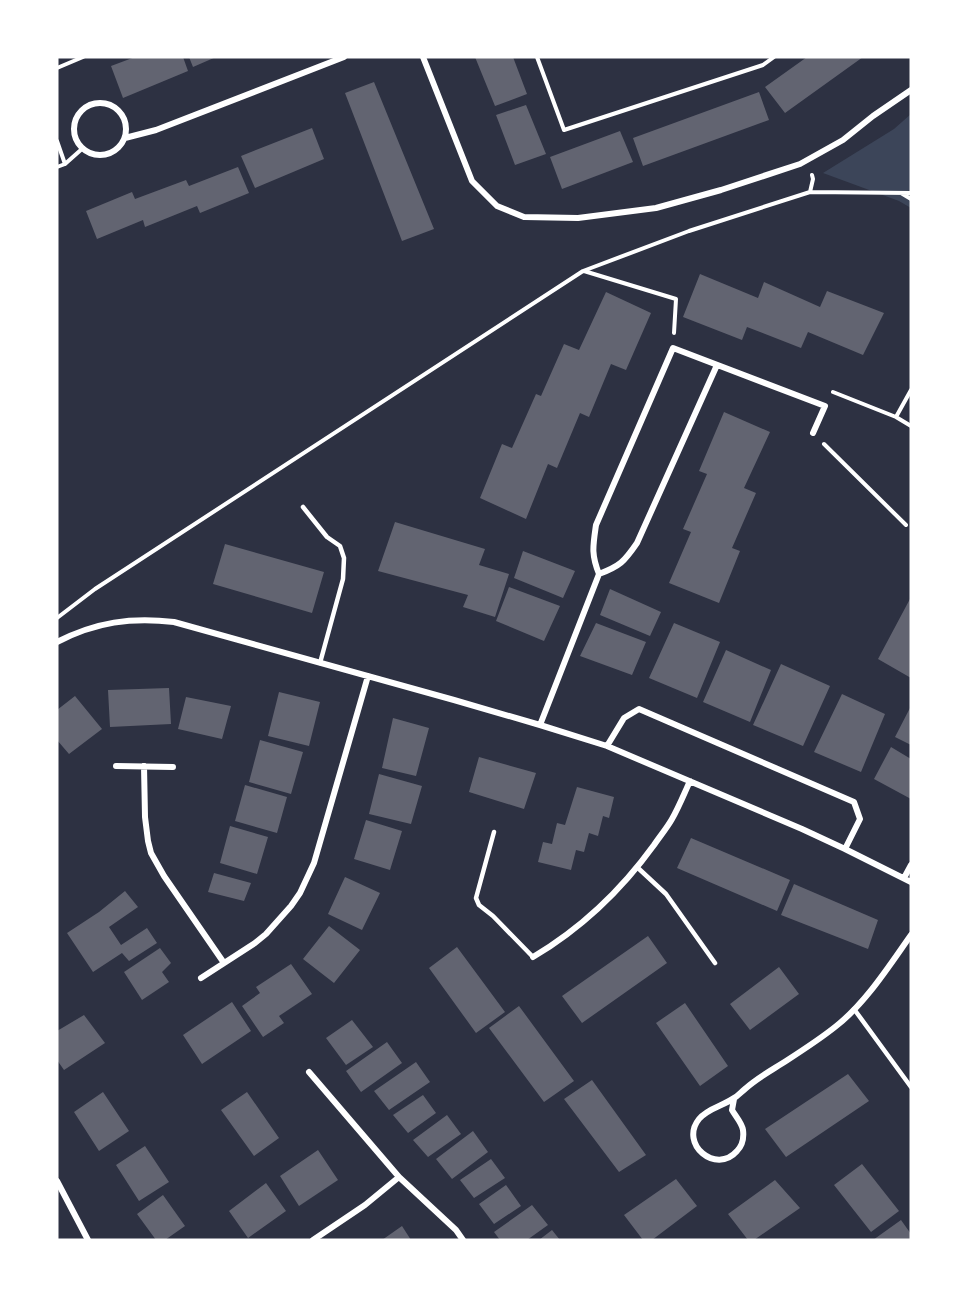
<svg xmlns="http://www.w3.org/2000/svg" width="968" height="1297" viewBox="0 0 968 1297" font-family="Overpass,sans-serif">
<style>
.green{fill:#3c4559}
.building{fill:#626471}
.lines{fill:none;stroke-linecap:round;stroke-linejoin:round}
.path{stroke:#fff;stroke-width:4}
.service{stroke:#fff;stroke-width:4.5}
.minor{stroke:#fff;stroke-width:6}
</style>
<rect width="100%" height="100%" fill="#2d3142"/>
<!-- green -->
<path class="green" d="M911,114V208L899,201L823,173L894,129Z"/>
<!-- building -->
<path class="building" d="M135,57H183L188,71L123,98L111,66Z
M189,57H216L193,67Z
M475,57H513L527,94L495,106Z
M807,57H863L785,113L765,87Z
M374,82L434,229L402,241L345,93Z
M759,92L769,120L643,166L633,138Z
M526,105L546,154L515,165L496,115Z
M312,128L324,159L255,188L241,156Z
M620,131L633,162L562,189L550,157Z
M238,167L249,193L200,213L197,206L145,227L143,220L97,239L86,211L132,192L135,199L186,180L189,186Z
M700,274L758,298L764,282L820,307L827,291L884,313L863,355L808,332L801,348L747,327L742,340L683,317Z
M606,292L651,313L626,370L611,364L589,417L580,413L557,468L548,464L526,519L480,498L502,444L512,448L536,394L541,396L564,344L579,350Z
M724,412L770,432L744,488L756,493L732,548L740,551L719,603L669,583L691,532L683,529L707,474L699,471Z
M395,522L485,549L479,565L509,574L495,617L463,607L468,595L378,571Z
M225,544L324,572L312,613L213,584Z
M523,551L575,571L563,598L514,578Z
M509,587L560,606L544,641L496,621Z
M610,589L661,612L650,636L600,615Z
M911,597V678L878,659Z
M596,623L646,642L632,675L580,656Z
M674,623L720,642L697,698L649,678Z
M726,650L771,670L750,722L703,702Z
M781,664L830,686L803,746L753,725Z
M169,688L171,724L110,727L108,690Z
M279,692L320,702L309,746L268,736Z
M842,694L885,714L861,772L814,752Z
M75,696L102,729L69,754L57,740V710Z
M186,697L231,706L222,739L178,729Z
M911,706V745L895,737Z
M393,718L429,728L416,776L382,768Z
M260,740L303,752L291,794L249,782Z
M891,747L911,759V799L874,779Z
M479,757L536,773L524,809L469,792Z
M379,774L422,786L411,824L369,814Z
M245,785L287,797L277,833L235,821Z
M577,787L614,797L609,818L603,816L598,836L589,833L584,852L576,850L571,870L538,862L543,842L552,844L557,823L565,825Z
M366,820L402,831L390,870L354,859Z
M230,826L268,837L257,874L220,863Z
M691,838L790,880L777,911L677,868Z
M214,873L251,883L244,901L208,892Z
M345,877L380,893L362,930L328,914Z
M794,884L878,920L868,949L781,915Z
M125,891L138,907L109,927L121,945L147,928L157,943L129,961L122,953L93,972L67,933L99,912Z
M329,926L360,950L334,983L303,959Z
M648,936L667,963L582,1023L562,996Z
M457,947L505,1012L476,1033L429,968Z
M160,948L171,963L162,972L169,982L142,1000L124,972Z
M291,964L312,994L279,1016L284,1023L263,1037L242,1006L260,993L256,987Z
M779,967L799,994L750,1030L730,1004Z
M232,1002L251,1031L202,1064L183,1035Z
M685,1003L728,1066L700,1086L656,1023Z
M519,1006L574,1081L544,1102L489,1028Z
M84,1015L105,1043L64,1070L57,1060V1031Z
M352,1020L373,1047L346,1065L326,1038Z
M387,1042L402,1063L361,1092L346,1071Z
M416,1062L430,1082L389,1110L374,1091Z
M848,1074L869,1101L786,1157L765,1129Z
M592,1080L646,1155L619,1172L564,1099Z
M103,1092L129,1131L99,1151L74,1112Z
M247,1092L279,1138L254,1156L221,1110Z
M423,1095L436,1113L408,1133L393,1115Z
M447,1115L461,1134L428,1157L413,1140Z
M473,1131L488,1152L452,1179L436,1159Z
M145,1146L169,1182L139,1201L116,1165Z
M318,1150L338,1180L299,1206L280,1176Z
M491,1159L505,1178L474,1198L460,1180Z
M862,1164L899,1211L871,1232L834,1185Z
M676,1179L697,1206L652,1240H643L624,1215Z
M775,1180L800,1208L754,1240H748L728,1214Z
M266,1183L286,1211L248,1238L229,1211Z
M506,1185L521,1206L494,1224L479,1204Z
M163,1195L185,1226L165,1240H156L137,1214Z
M532,1205L548,1225L527,1240H500L494,1232Z
M901,1220L911,1234V1240H873Z
M402,1226L411,1240H382Z
M552,1230L560,1240H539Z"/>
<g class="lines">
<!-- path -->
<path class="path" d="M537,57L564,130L763,65L774,57
M57,68L83,57
M57,141L65,164
M57,167L65,164L83,148
M810,192L813,179L812,175
M901,193L911,199
M584,271L676,299L674,333
M833,392L896,417L911,426
M896,417L911,390
M824,444L906,525
M57,618L95,589L583,271L689,231L810,192L911,193"/>
<!-- service -->
<path class="service" d="M303,507L327,537L340,546L344,558L343,579L320,663
M494,832L476,898L479,905L493,916L533,957
M638,868L666,894L715,963
M854,1009L911,1087"/>
<!-- minor -->
<path class="minor" d="M423,57L472,181L497,206L524,217L578,218L656,208L721,190L800,164L843,140L873,116L911,90
M74 129a26 26 0 1 1 52 0a26 26 0 1 1-52 0Z
M125,138L156,130L344,57
M599,574C620,566 624,562 637,543L717,365
M57,642C96,622 131,617 174,622L454,700L540,725L607,746L802,829L845,849L911,882
M540,725L599,574C591,554 593,546 596,525L673,348L825,406L813,433
M607,746L624,718L639,709L854,802L860,819L845,849
M116,766L173,767
M144,766L145,817L148,841L151,853L164,876L224,963
M904,878L911,865
M533,957C582,928 620,892 654,845C660,836 667,828 672,819C679,807 684,794 690,781
M201,978L255,943L266,934L291,906L300,893L314,863L368,676
M309,1072L399,1177L456,1230L463,1240
M734,1099L732,1110C736,1117 742,1123 743,1130C744,1138 742,1146 737,1151C716,1175 679,1144 699,1119C708,1108 723,1106 734,1098C738,1096 741,1092 745,1089C757,1078 772,1070 786,1061C803,1050 820,1039 835,1027C865,1004 889,966 911,935
M57,1181L88,1240
M313,1240L365,1205L399,1177"/>
</g>
<!-- border -->
<rect width="968" height="1297" fill="none" stroke="#ffffff" stroke-width="117"/>
</svg>
